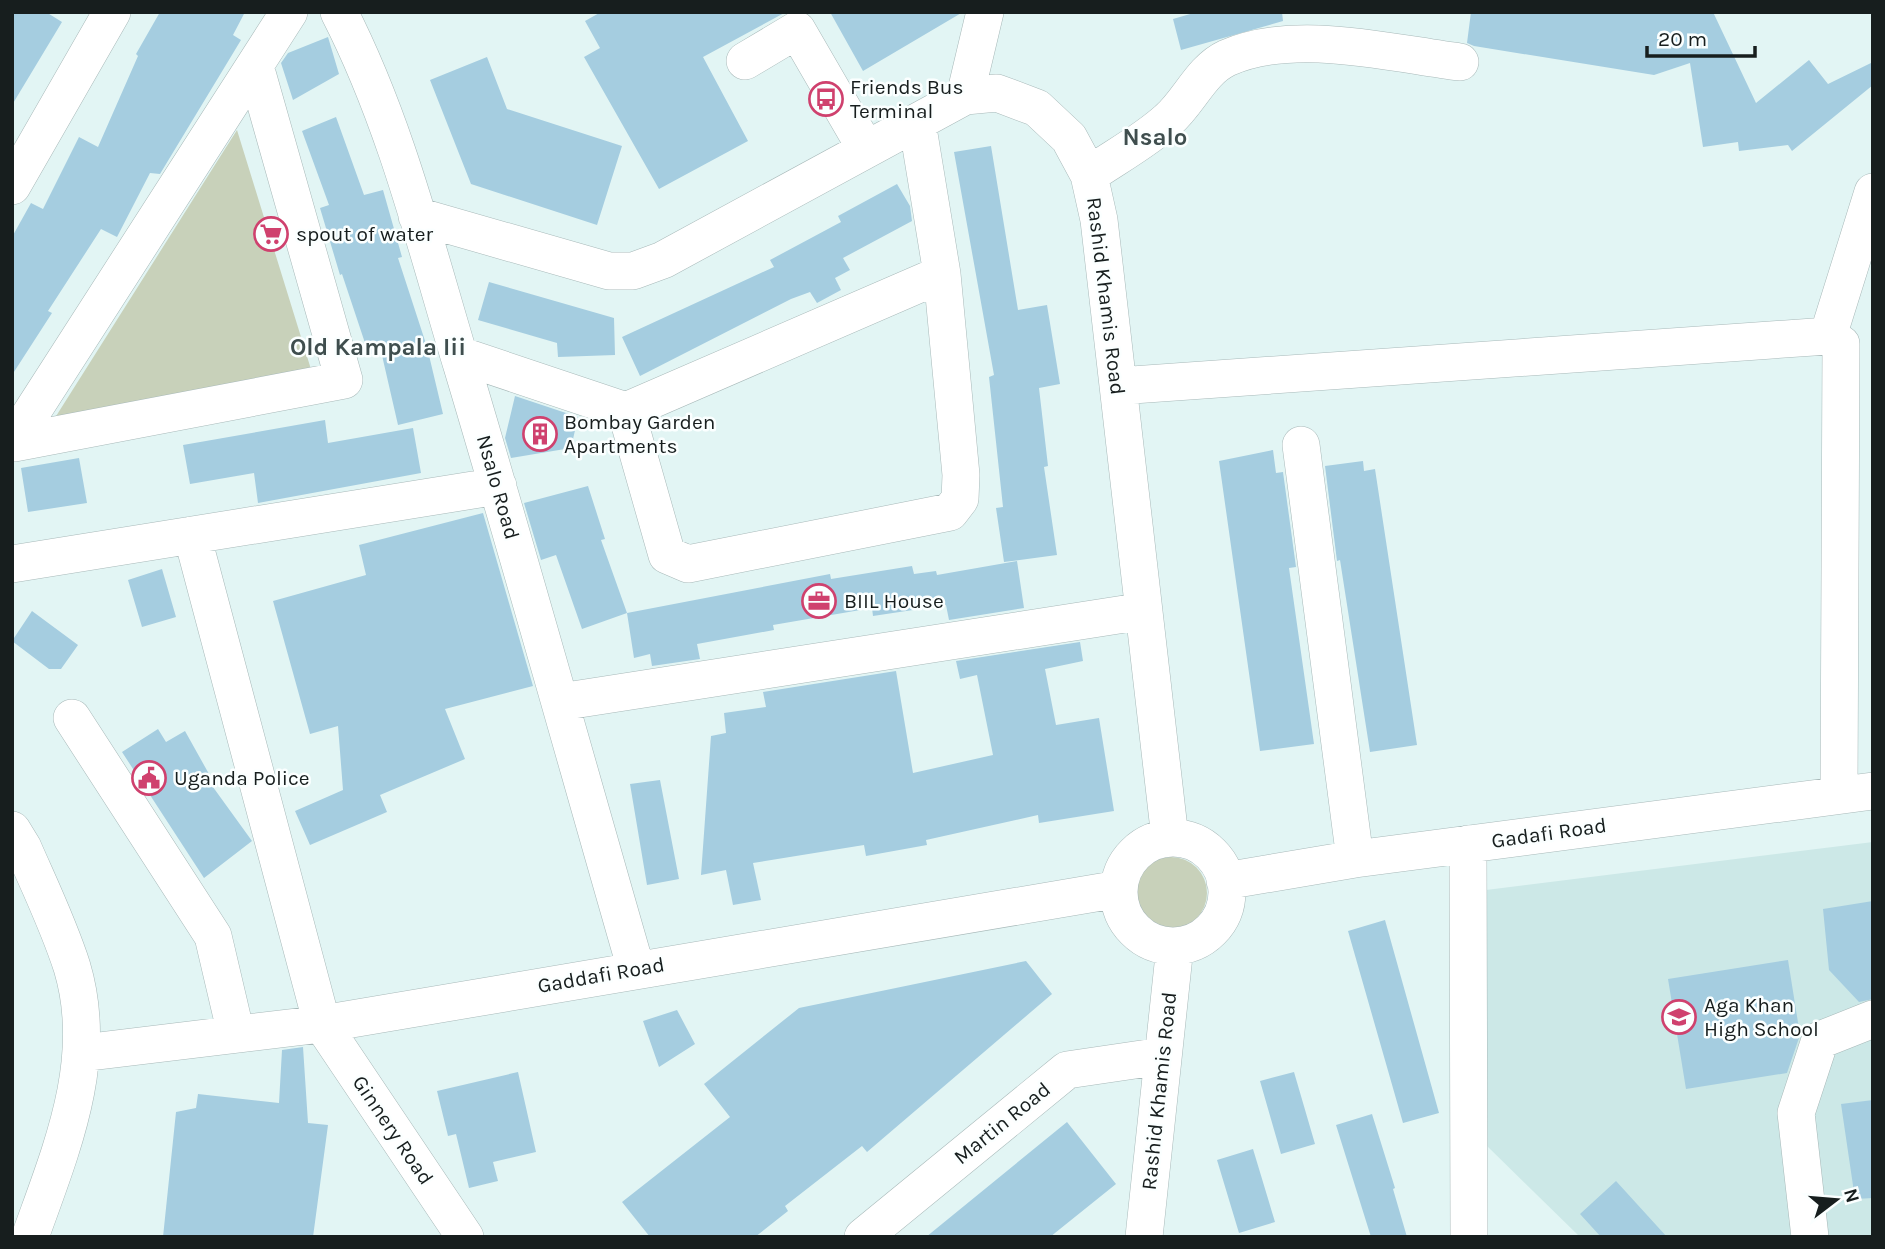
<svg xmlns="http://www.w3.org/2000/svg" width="1885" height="1249" viewBox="0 0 1885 1249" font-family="Karla,sans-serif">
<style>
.built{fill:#cce8e7}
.green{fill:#c8d1ba}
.building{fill:#a5cde0}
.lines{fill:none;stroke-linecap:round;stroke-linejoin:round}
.minor-casing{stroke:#a8b9b9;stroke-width:38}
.minor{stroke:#fff;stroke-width:37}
.labels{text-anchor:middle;stroke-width:5;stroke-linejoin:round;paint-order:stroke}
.poi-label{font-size:21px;fill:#171e1e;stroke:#fbffff;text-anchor:start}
.street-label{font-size:21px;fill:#171e1e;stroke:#fbffff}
.quarter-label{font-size:24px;font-weight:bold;fill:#3f4e4e;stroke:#fbffff}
</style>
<rect width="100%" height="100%" fill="#e2f5f4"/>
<!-- built -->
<path class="built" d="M1873,842V1237H1580L1485,1144L1486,890Z"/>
<!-- green -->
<path class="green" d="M237,130L314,379L46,432Z
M1135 893a36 36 0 1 1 72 0a36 36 0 1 1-72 0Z"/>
<!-- building -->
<path class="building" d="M12,12H46L62,22L12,105Z
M160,12H245L233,35L241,40L160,174L150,173L117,237L101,229L48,311L52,313L12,375V237L31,203L43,209L79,137L98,147L138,56L136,54Z
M601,12H786L703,57L748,141L659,189L584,57L600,48L585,21Z
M830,12H963L863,71Z
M1197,12H1282L1283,21L1181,50L1173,19Z
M1471,12H1713L1756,103L1809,60L1828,84L1873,62V85L1792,151L1788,145L1739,151L1738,142L1703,147L1690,63L1654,75L1474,46L1467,43Z
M328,37L339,74L293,100L281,63L288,53Z
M487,57L507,109L622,146L597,225L471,184L430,80Z
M336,117L364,195L383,190L402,257L398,258L427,347L443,414L398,425L381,351L369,355L342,274L340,275L320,208L329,205L302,131Z
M991,146L1018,310L1047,305L1060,384L1039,388L1048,466L1044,467L1057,555L1004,562L996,508L1003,507L989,377L994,375L954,152Z
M897,184L910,206L912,221L843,258L850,270L835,278L841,290L817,303L810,292L791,299L640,376L622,337L774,267L770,260L841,222L838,216Z
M489,282L614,318L615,355L558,357L557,343L478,320Z
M515,396L578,417L571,448L511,458L505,438Z
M325,420L328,443L413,428L421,473L258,503L254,473L190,484L183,445Z
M1273,450L1276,473L1283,472L1296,567L1289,568L1314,744L1260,751L1219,461Z
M79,458L87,503L28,512L21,468Z
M1363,461L1364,471L1375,469L1417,745L1370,752L1340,560L1337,561L1325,466Z
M588,486L605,539L601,540L627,613L582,629L556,555L541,560L524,503Z
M483,513L533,686L445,709L465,759L380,795L387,812L310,845L295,811L343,790L338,726L310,734L273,601L366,575L359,545Z
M1017,561L1024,608L949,620L946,605L873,616L872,608L773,625L774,630L697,644L700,659L652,666L650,654L634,658L627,613L830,574L831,579L912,566L914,574L936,571L937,575Z
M162,569L176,617L142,627L128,580Z
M32,611L78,645L61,669H49L12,641Z
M1080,642L1083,661L1045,669L1056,725L1099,718L1114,811L1039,823L1038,815L926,840L927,845L866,856L864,845L753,863L761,900L733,905L726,870L701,875L711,736L726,733L724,713L766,707L763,692L896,671L913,773L993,755L977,675L960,679L956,661Z
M158,729L166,742L185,731L209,774L205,776L252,841L204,878L122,752Z
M660,780L679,879L647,885L630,784Z
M1873,901V999L1859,1002L1829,970L1823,909Z
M1385,920L1439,1113L1403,1123L1348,931Z
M1788,960L1800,1035L1787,1073L1686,1089L1668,979Z
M1026,961L1052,994L867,1152L862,1146L785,1206L788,1211L755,1237H650L622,1202L730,1117L704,1084L799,1008Z
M677,1010L695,1044L659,1067L643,1021Z
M303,1047L308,1123L328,1125L313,1237H163L176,1112L196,1108L198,1094L279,1103L282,1050Z
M518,1072L536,1152L493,1162L498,1181L469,1188L456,1134L448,1136L437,1091Z
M1294,1072L1315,1144L1281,1154L1260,1081Z
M1873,1100V1198L1855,1199L1841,1104Z
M1372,1114L1395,1188L1393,1189L1407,1237H1371L1336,1125Z
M1067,1122L1116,1184L1050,1237H926Z
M1253,1149L1275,1222L1239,1233L1217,1160Z
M1616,1181L1667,1237H1601L1580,1214Z"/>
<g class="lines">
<!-- minor casing -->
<g class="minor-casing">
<path id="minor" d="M339,12C396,123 426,247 462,366C522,566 578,768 636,969
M745,61L797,30L866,149
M965,96L985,12
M1089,175C1115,157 1145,141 1168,120C1189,102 1201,70 1227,58C1294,28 1390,53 1460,62
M12,186L112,12
M417,216L609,271H633L663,260L965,96L997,93L1037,108L1069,138L1089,175L1099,220L1170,838
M1828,336L1873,192
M459,355L626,411L942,274L917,122
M1118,386L1828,336L1841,344L1839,795
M626,411L667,555L688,564L950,512L960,499L961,475L942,274
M12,443L289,12
M14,443L344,380L255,66
M1301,445L1355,859
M192,535L322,1024L465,1237
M12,564L498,486
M560,702L1144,611
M72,718L213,936L236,1034
M12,830L23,848C40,887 59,926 72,967C100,1060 61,1150 30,1237
M1119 892a54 54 0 1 1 108 0a54 54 0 1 1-108 0Z
M1468,844L1469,1237
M1225,881L1355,859L1873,791
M82,1053L322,1024L1119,889
M863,1237L1067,1070L1162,1056
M1144,1237L1175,946
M1810,1237L1796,1113L1820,1040L1873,1019"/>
</g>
<!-- minor -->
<use href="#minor" class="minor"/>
</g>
<!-- icons -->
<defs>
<g id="bus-ring" transform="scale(1.75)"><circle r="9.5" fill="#fbffff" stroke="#cf416e" stroke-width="1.5"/><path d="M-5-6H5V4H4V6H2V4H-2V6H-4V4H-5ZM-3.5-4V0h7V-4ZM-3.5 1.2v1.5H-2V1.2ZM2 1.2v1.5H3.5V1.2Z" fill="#cf416e"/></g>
<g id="supermarket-ring" transform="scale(1.75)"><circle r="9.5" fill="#fbffff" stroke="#cf416e" stroke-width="1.5"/><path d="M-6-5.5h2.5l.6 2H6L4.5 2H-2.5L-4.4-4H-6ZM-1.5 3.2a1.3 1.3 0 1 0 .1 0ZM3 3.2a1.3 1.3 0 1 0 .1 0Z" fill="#cf416e"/></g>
<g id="building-ring" transform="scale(1.75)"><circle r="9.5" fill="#fbffff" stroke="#cf416e" stroke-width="1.5"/><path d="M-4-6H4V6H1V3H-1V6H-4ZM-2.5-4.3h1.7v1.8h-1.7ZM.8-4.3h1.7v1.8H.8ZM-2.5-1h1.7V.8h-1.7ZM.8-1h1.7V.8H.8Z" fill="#cf416e"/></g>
<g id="office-ring" transform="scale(1.75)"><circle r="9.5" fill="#fbffff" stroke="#cf416e" stroke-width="1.5"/><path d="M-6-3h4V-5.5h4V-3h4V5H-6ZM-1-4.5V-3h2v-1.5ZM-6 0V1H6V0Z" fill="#cf416e"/></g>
<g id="civic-ring" transform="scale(1.75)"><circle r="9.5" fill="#fbffff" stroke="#cf416e" stroke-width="1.5"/><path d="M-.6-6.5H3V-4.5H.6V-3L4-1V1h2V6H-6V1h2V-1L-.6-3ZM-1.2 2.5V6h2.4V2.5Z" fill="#cf416e"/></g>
<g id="school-ring" transform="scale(1.75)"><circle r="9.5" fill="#fbffff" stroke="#cf416e" stroke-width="1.5"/><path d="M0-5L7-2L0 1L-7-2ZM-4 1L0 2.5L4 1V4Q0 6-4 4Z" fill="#cf416e"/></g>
</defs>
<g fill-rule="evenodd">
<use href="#bus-ring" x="826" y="99"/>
<use href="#supermarket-ring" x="271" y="234"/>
<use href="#building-ring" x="540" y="434"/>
<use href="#office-ring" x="819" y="601"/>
<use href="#civic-ring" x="149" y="778"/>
<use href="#school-ring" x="1679" y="1017"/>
</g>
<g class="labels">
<!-- poi labels -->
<g class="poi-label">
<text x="850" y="94">Friends Bus<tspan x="850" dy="24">Terminal</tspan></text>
<text x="296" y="241">spout of water</text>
<text x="564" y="429">Bombay Garden<tspan x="564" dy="24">Apartments</tspan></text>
<text x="844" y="608">BIIL House</text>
<text x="174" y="785">Uganda Police</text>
<text x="1704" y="1012">Aga Khan<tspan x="1704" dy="24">High School</tspan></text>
</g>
<!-- street labels -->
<g class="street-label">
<text transform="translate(1106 296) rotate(83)" y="7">Rashid Khamis Road</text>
<text transform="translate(498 487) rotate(74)" y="7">Nsalo Road</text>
<text transform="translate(1549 833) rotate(-8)" y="7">Gadafi Road</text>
<text transform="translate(601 975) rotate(-10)" y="7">Gaddafi Road</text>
<text transform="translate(1159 1091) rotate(-84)" y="7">Rashid Khamis Road</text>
<text transform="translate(1002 1123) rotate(-39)" y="7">Martin Road</text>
<text transform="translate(393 1130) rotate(56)" y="7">Ginnery Road</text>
</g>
<!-- quarter labels -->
<g class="quarter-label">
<text x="1155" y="145">Nsalo</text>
<text x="378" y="355">Old Kampala Iii</text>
</g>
</g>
<!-- border -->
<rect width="1885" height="1249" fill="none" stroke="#171e1e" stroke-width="28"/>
<!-- north arrow -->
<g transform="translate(1836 1200) rotate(74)" stroke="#fbffff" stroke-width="5" paint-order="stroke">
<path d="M0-5L12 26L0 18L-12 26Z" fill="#171e1e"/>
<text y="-10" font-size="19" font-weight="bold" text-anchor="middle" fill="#171e1e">N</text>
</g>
<!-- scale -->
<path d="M1647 46v10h108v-10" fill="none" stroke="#171e1e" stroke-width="3.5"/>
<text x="1658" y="46" font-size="21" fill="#171e1e" stroke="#fbffff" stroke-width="5" paint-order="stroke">20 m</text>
</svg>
